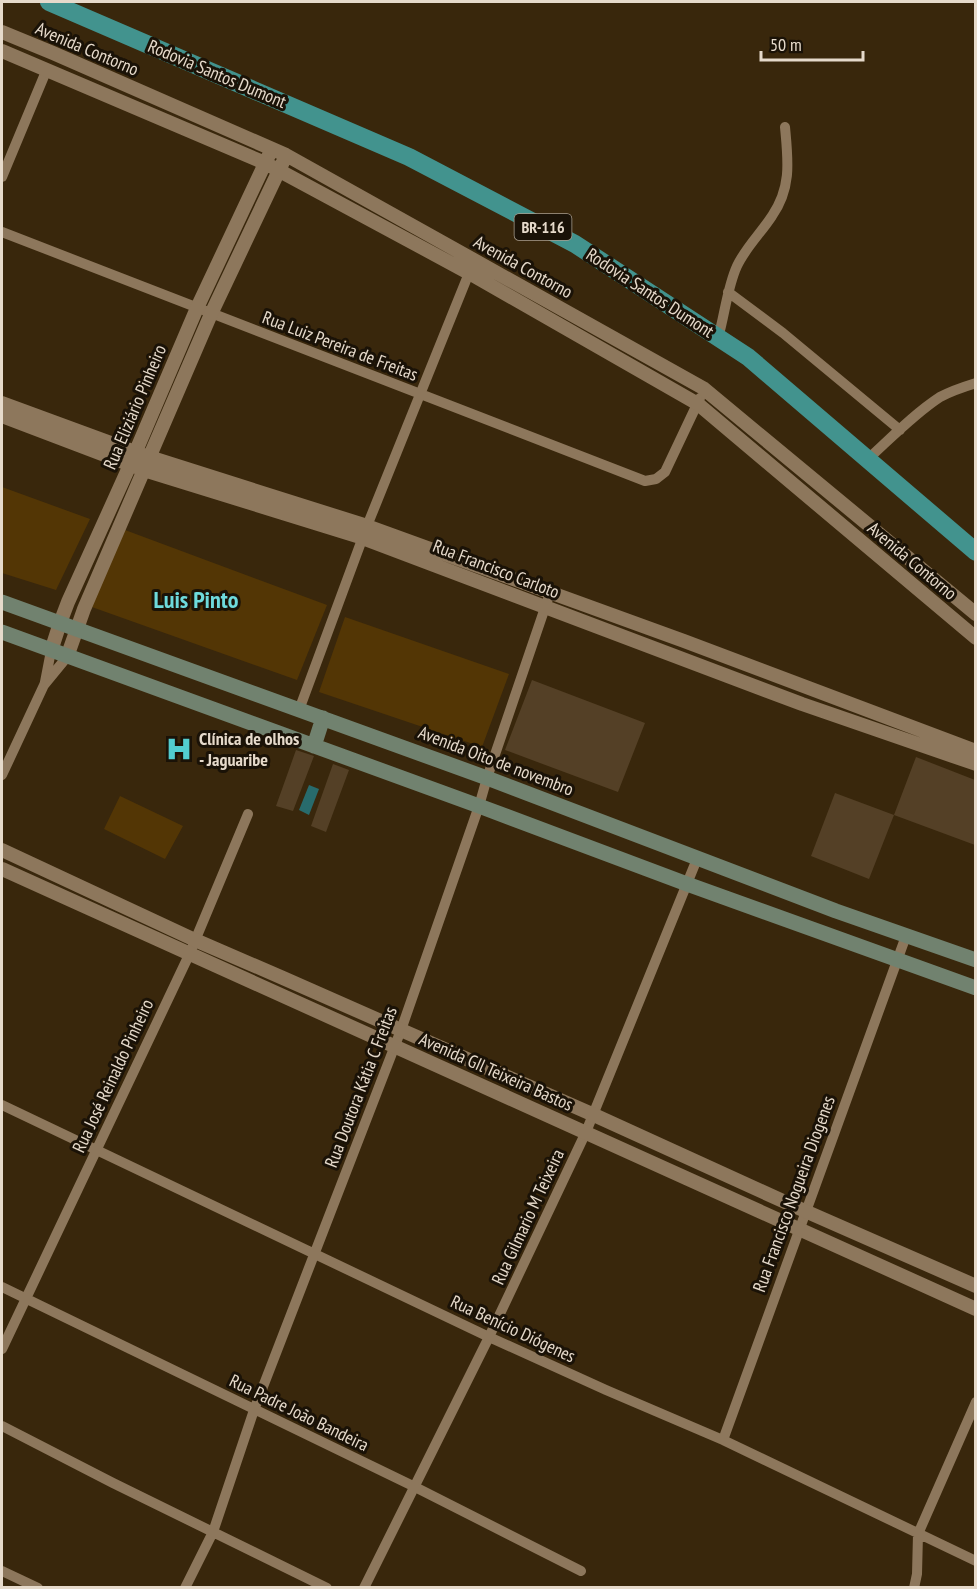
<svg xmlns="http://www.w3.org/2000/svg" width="977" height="1589" viewBox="0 0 977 1589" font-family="'PT Sans Narrow',sans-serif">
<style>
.green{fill:#533605}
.water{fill:#286b6c}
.building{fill:#544026}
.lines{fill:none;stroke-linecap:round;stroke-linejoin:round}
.minor{stroke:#8d775c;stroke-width:10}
.tertiary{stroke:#8d775c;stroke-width:14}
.secondary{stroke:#71826f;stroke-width:15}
.trunk{stroke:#42938e;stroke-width:18}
.labels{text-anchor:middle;stroke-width:6;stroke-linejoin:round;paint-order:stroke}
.shield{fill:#1a1207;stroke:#a99e90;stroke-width:1.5}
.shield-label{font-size:16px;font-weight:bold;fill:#e6dacb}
.street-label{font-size:18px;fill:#e6dacb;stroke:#1a1207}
.poi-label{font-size:18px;font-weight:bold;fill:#e6dacb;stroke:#1a1207;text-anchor:start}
.district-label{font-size:24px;font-weight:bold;fill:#6edadc;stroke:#1a1207}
</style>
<rect width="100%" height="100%" fill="#39270c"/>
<!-- green -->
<path class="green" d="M2,487L90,519L56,590L2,573Z
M125,530L327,605L297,680L89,606Z
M345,617L509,674L482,747L319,692Z
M120,796L183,826L165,859L104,829Z"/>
<!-- water -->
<path class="water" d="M309,785L319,789L309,815L299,810Z"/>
<!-- building -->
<path class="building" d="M532,680L645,723L618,792L505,750Z
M296,750L314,756L293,811L276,806Z
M916,757L975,780V845L894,815Z
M333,764L349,770L326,832L311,826Z
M835,793L894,815L869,879L811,856Z"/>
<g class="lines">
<!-- minor -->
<path class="minor" d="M2,177L47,69
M2,232L645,481L656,479L665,472L700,398
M728,292L783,333L900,430
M718,338C725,314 727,288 737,266C746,247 761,233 772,216C792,187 788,160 785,127
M868,459C891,438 914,414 940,397C951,391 963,387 976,383
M45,682L51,651
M299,710L367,526L469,273
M2,775L44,685L67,657
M2,1105L489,1337L606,1390L723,1440L976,1561
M2,1287L413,1486L581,1571
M2,1349L189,955L248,814
M2,1426L113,1483L327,1588
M723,1440L906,936
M2,1571L38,1588
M185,1588L213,1532L254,1410L401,1030L479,806L487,778L550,593
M364,1588L489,1337L586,1132L697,859
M914,1588L917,1574L918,1534L976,1402"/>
<!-- tertiary -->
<path class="tertiary" d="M2,32L53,53L286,155L703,388L976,614
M2,51L265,163L469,273L698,404L976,638
M2,403L149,457L367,526L684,641L976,751
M2,416L144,470L357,536L802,704L976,764
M51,651L60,623L68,602L130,465L197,308L269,155
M67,657L84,609L211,314L283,162
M2,850L195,940L283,978L594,1115L805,1211L976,1286
M2,869L976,1309"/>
<!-- secondary -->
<path class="secondary" d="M2,602L487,778L836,911L976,960
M2,632L479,806L687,884L976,988
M314,746L323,718"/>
<!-- trunk -->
<path class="trunk" d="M49,2L409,157L575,244L748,357L976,552"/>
</g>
<!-- icons -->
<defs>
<g id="hospital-bare" transform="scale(2.07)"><path d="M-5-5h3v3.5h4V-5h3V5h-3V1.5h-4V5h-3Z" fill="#52cdcf" stroke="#1a1207" stroke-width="2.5" paint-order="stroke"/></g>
</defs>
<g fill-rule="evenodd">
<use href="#hospital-bare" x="179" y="749"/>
</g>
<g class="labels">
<!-- shield labels -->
<rect class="shield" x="514.5" y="214" width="57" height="26" rx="4.5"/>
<g class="shield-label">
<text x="543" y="233">BR-116</text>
</g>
<!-- street labels -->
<g class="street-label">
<text transform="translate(87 49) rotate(23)" y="6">Avenida Contorno</text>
<text transform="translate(217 74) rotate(23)" y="6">Rodovia Santos Dumont</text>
<text transform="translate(523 267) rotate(29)" y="6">Avenida Contorno</text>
<text transform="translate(650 293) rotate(33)" y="6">Rodovia Santos Dumont</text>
<text transform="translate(340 346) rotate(21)" y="6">Rua Luiz Pereira de Freitas</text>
<text transform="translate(135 407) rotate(-67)" y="6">Rua Eliziário Pinheiro</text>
<text transform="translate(912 561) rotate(40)" y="6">Avenida Contorno</text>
<text transform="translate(496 569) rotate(21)" y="6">Rua Francisco Carloto</text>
<text transform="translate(496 761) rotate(21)" y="6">Avenida Oito de novembro</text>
<text transform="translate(496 1072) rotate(24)" y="6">Avenida GIl Teixeira Bastos</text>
<text transform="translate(113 1076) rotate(-65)" y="6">Rua José Reinaldo Pinheiro</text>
<text transform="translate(361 1087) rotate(-69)" y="6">Rua Doutora Kátia C Freitas</text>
<text transform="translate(794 1194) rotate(-70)" y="6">Rua Francisco Nogueira Diogenes</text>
<text transform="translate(528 1217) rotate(-65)" y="6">Rua Gilmario M Teixeira</text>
<text transform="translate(513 1329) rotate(25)" y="6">Rua Benício Diógenes</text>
<text transform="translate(299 1413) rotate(26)" y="6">Rua Padre João Bandeira</text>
</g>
<!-- poi labels -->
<g class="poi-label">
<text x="199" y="745">Clínica de olhos<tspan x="199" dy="21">- Jaguaribe</tspan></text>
</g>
<!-- district labels -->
<g class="district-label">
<text x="196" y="608">Luis Pinto</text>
</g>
</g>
<!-- border -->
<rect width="977" height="1589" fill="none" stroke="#e6dacb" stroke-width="6"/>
<!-- scale -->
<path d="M761 51v9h102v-9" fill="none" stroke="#e6dacb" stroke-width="3"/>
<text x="770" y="51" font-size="18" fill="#e6dacb" stroke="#1a1207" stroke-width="4.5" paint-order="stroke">50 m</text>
</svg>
